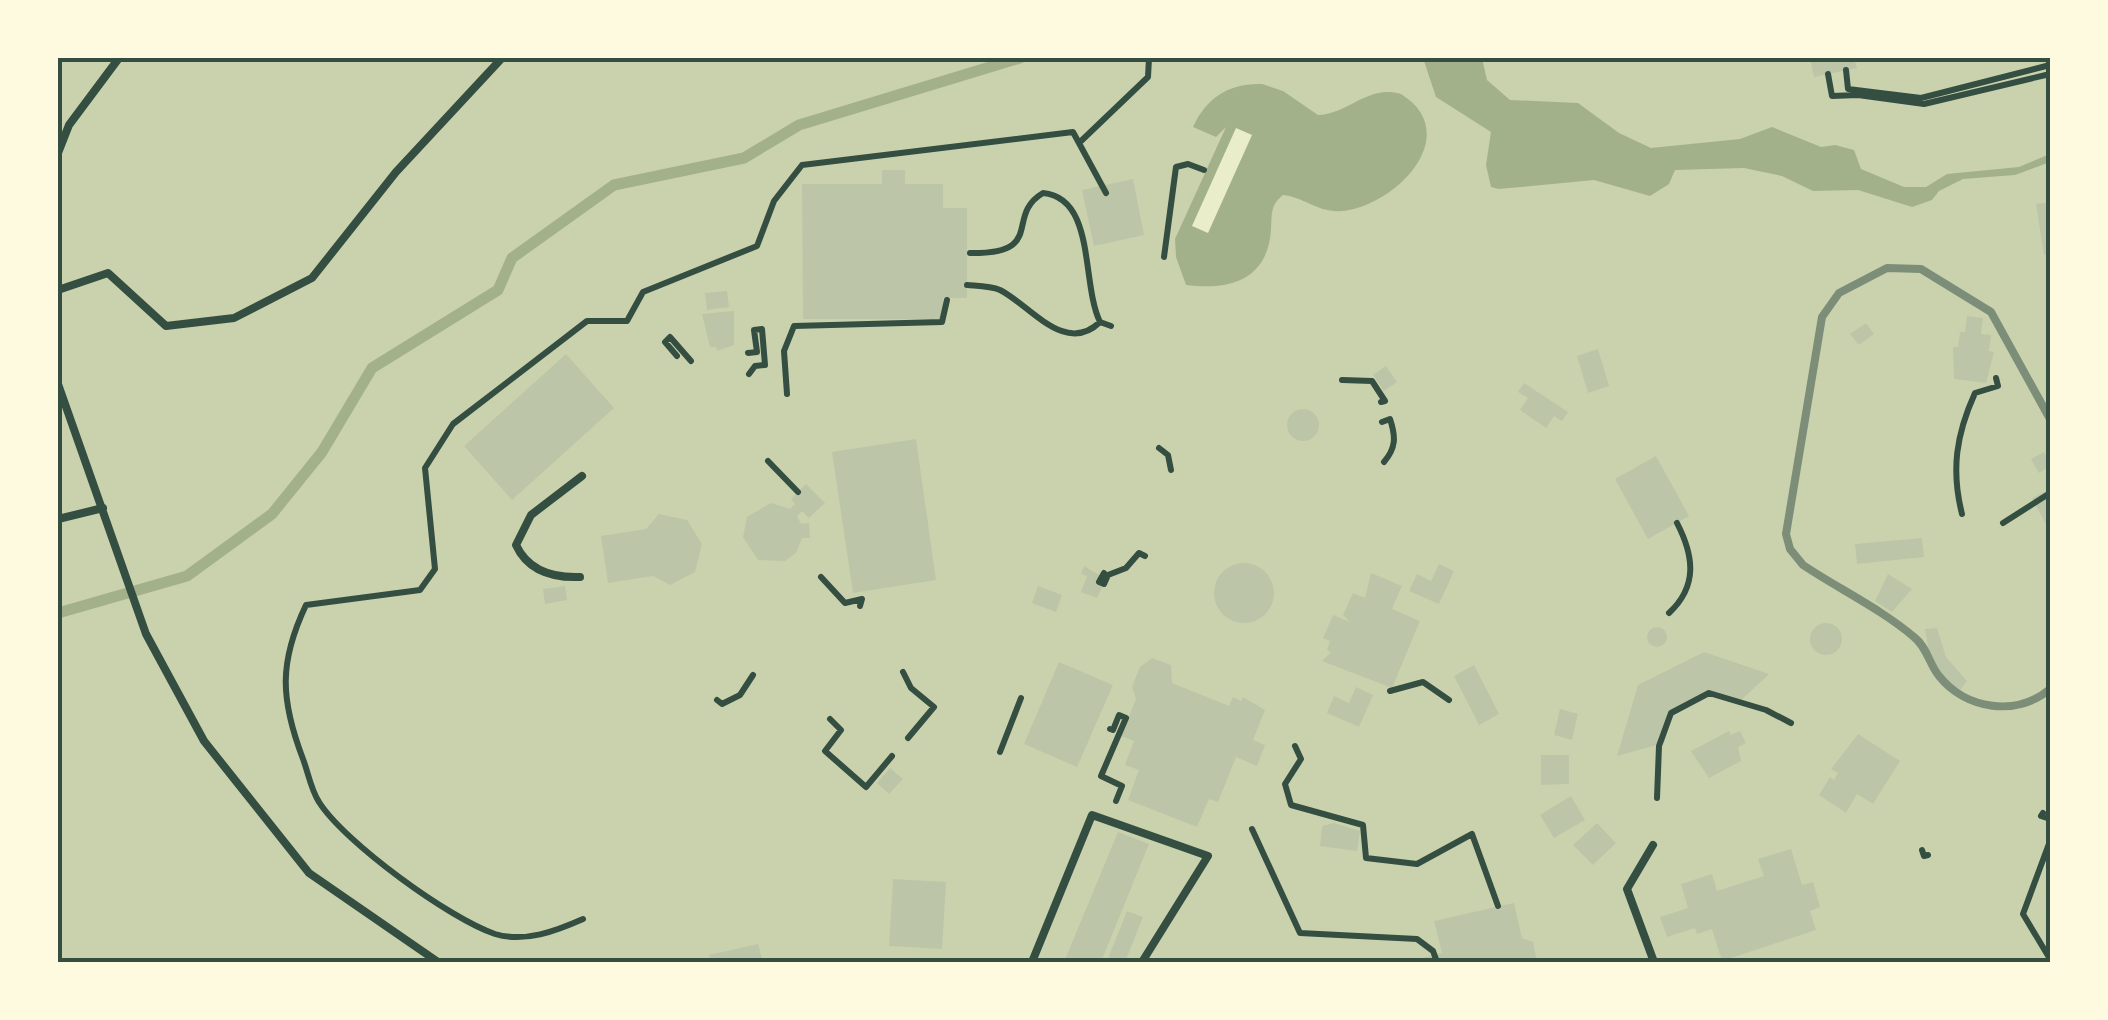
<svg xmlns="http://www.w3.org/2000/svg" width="2108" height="1020" viewBox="0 0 2108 1020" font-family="'Varela Round',sans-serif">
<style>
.green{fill:#cad2ad}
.water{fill:#a3b18a}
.pier{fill:#e9edc9}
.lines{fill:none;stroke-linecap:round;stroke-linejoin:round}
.stream{stroke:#a3b18a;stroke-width:11}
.building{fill:#bcc5a7}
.path{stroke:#344e41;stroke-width:6}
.service{stroke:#344e41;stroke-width:8}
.rail{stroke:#7c8e77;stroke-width:8}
.neatline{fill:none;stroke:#344e41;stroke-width:4}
</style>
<rect width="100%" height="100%" fill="#e9edc9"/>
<!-- green -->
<path class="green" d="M58,58H2050V962H58Z"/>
<!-- water -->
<path class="water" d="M1423,58H1482L1487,80L1510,100L1578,103L1619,133L1651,148L1740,139L1772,127L1821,147L1835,145L1854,150L1861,169L1904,187H1926L1947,174L2019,167L2050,154V162L2015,175L1963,179L1939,191L1932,200L1912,207L1858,190L1813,191L1782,176L1744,168L1675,170L1669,184L1650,196L1594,180L1499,189L1491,187L1486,165L1491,132L1436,97Z
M1262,84L1283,91L1318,115C1349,114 1368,84 1401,94C1465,134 1396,206 1342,211C1318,213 1304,197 1283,195C1270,205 1272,215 1271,230C1267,282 1228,290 1186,285L1176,257L1175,239L1226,127L1216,137L1193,127C1207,97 1229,83 1262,84Z"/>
<!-- pier -->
<path class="pier" d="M1236,128L1252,135L1208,233L1192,226Z"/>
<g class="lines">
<!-- stream -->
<path class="stream" d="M58,613L187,576L272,514L322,452L372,368L498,290L512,258L614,185L744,158L799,125L1020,58"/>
</g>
<!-- building -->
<path class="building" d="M1810,58H1854L1857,68L1814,77Z
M882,170H905V184H943V208H967V298H943L944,319H803L802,184H882Z
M1133,179L1144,235L1094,246L1082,190Z
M2050,202V254L2044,255L2036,204Z
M727,291L729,307L707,310L705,293Z
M734,311V345L717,351L716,347H710L702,314Z
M1967,316L1983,318L1981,334L1991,335L1989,351L1994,352L1986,383L1954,379L1953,347H1958L1960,332H1965Z
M1866,323L1874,334L1859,345L1850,334Z
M1598,349L1609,386L1588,393L1577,356Z
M566,354L614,408L512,500L464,446Z
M1386,366L1397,382L1384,391L1373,375Z
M1524,383L1568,412L1562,421L1554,416L1546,428L1520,410L1528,398L1518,392Z
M1287 425a16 16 0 1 1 32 0a16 16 0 1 1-32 0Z
M916,439L936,580L853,593L832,452Z
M2044,452L2050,463V474L2047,468L2039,473L2031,459Z
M1656,456L1689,516L1648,539L1615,479Z
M806,484L825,503L809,518L802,511L797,516L801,524L809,523L810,538H802L796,553L785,561L758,560L743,537L747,517L771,503L790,509L795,504L791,499Z
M2050,489V532L2032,498Z
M659,514L687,520L702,544L695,572L670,585L653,576L608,583L601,536L646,529Z
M1922,538L1924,557L1857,564L1855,544Z
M1214 593a30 30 0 1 1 60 0a30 30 0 1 1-60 0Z
M1439,564L1454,571L1439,604L1409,591L1417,574L1431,581Z
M1084,566L1106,579L1097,598L1081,592L1087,576L1081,574Z
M1371,573L1402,586L1392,609L1420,621L1392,688L1322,661L1331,652L1327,650L1330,641L1323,638L1333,615L1350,622L1343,615L1353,593L1365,598Z
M1888,574L1912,589L1892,612L1875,601Z
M565,586L567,600L545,604L543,589Z
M1038,586L1062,595L1056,612L1032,603Z
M1810 639a16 16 0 1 1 32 0a16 16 0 1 1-32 0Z
M1647 637a10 10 0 1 1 20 0a10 10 0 1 1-20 0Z
M1937,628L1946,657L1967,681L1959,692L1940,673L1929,652L1925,629Z
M1704,652L1769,674L1737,704L1709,696L1673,715L1664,743L1617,756L1638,685Z
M1152,658L1171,665L1172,683L1229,706L1233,697L1241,701L1243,697L1265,710L1253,740L1265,745L1257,766L1236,757L1218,802L1209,799L1197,827L1128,800L1139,770L1125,765L1134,741L1121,736L1136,699L1132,687L1140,667Z
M1059,662L1113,685L1077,767L1024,744Z
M1474,665L1499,714L1479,725L1454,676Z
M1356,687L1373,695L1359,727L1327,713L1334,696L1349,703Z
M1560,709L1578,714L1572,740L1554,735Z
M1729,731L1731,735L1740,731L1746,743L1738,747L1741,761L1709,778L1691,751Z
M1858,734L1900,761L1873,804L1857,794L1846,813L1819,795L1830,777L1834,780L1838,773L1831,769Z
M1541,755H1569V784L1541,785Z
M890,768L903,779L889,794L877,783Z
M1571,796L1585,820L1554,838L1540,815Z
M1334,823L1360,831L1357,851L1320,846L1322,826Z
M1597,823L1616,843L1593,865L1573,845Z
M1118,832L1149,844L1101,962H1064Z
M1791,849L1802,885L1813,882L1820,907L1810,911L1816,930L1722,961L1712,929L1697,934L1695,928L1667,937L1660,917L1688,908L1681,884L1712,874L1717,891L1764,876L1758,859Z
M893,879L946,882L942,949L889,946Z
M1514,903L1522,938L1533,942L1537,961L1406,962L1442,953L1434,921Z
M1127,911L1143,917L1125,962H1112L1107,961Z
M758,944L763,962H711L709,955Z"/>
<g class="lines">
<!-- path -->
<path class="path" d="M1846,70L1848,89L1921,98L2050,65
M1828,74L1832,96L1858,95L1924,104L2050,74
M1079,143L1148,77L1149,58
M970,253C1047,254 1004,216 1043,193C1096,198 1081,283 1100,322L1111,326
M1164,257L1176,167L1188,164L1204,170
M967,285C978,286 990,286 1000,290C1030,305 1065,356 1100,322
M748,353L757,352L754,330L762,329L765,365L755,366L749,374
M677,356L665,342L670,337L691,361
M1342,380L1372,381L1385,401L1381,402
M787,394L784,351L794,326L942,322L947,300
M1382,422L1390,419C1396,437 1396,448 1384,462
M1159,448L1168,455L1171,470
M768,461L798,492
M1962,514C1951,470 1956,435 1975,393L1998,386L1996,378
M2003,523L2050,493
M1104,573L1099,582L1104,584
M821,577L845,603L862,599L860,606
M1104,584L1108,575L1126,568L1139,553L1145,556
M1669,613C1698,586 1694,556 1677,523
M903,672L911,688L934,707L908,738
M1390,691L1423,682L1449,700
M717,700L722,704L740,695L753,675
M830,719L841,730L825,751L866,787L892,756
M1110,729L1113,730L1119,715L1126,718L1101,776L1122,786L1116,801
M1295,746L1301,759L1285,784L1291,805L1363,825L1366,858L1417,864L1472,834L1498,906
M1000,752L1021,698
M1657,798L1659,746L1671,713L1709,693L1766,710L1791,723
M2043,813L2041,816L2050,819
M1252,829L1300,933L1417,939L1433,951L1437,962
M2050,841L2023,914L2050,959
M1922,850L1924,856L1928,855
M583,919C556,931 525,943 495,934C450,919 344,842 319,802C311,790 308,772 303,759C280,699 279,662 306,605L420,590L435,569L425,468L453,424L587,321H627L643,292L757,246L774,201L802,165L1073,132L1106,193"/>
<!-- service -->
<path class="service" d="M58,153L69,125L119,58
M58,290L108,273L166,326L234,318L312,278L396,172L502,58
M58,384L146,634L204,741L309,873L438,962
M58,519L103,508
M580,577C553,578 528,571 516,545L531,515L582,476
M1653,845L1627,889L1654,962
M1032,962L1092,815L1208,856L1142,962"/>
<!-- rail -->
<path class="rail" d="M2050,419L1991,312L1921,269L1887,268L1839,293L1822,317L1786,534L1790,549L1803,565C1839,589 1881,609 1914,637C1927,647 1929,664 1939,676C1966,710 2017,717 2050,689"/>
</g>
<!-- border -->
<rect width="2108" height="1020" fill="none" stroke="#fefae0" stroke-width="120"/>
<rect x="60" y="60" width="1988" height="900" class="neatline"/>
</svg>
